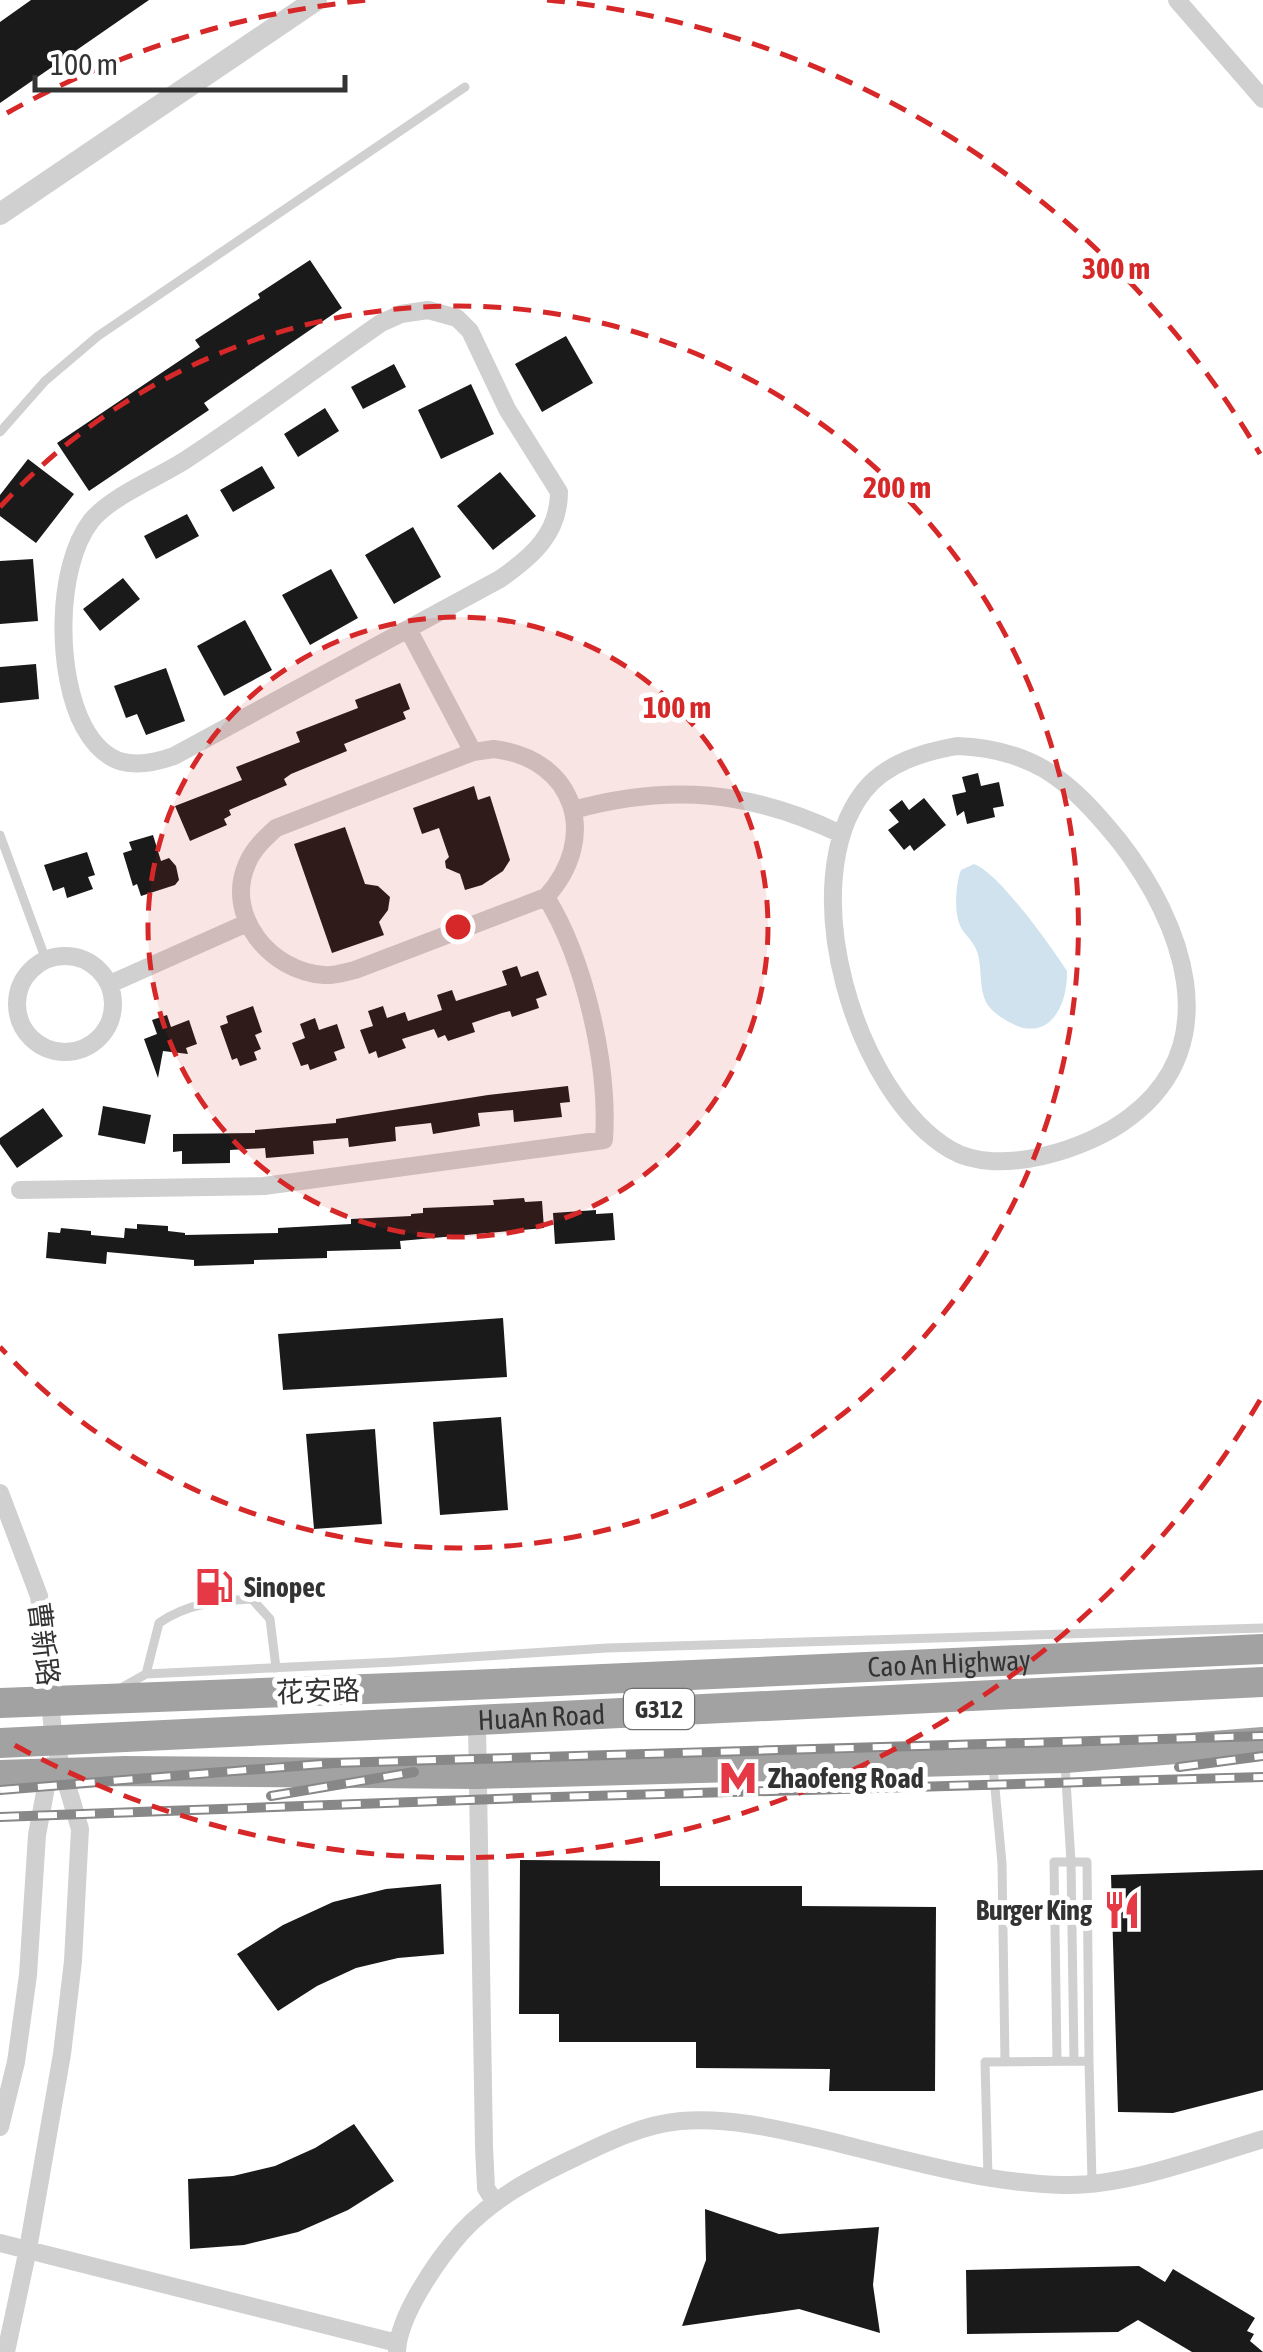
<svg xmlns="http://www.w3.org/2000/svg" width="1263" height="2352" viewBox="0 0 1263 2352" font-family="'Asap Condensed','Noto Sans SC',sans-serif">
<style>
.water{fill:#cfe2ee}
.building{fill:#1a1a1a}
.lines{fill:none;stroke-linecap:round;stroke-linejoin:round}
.service{stroke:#d0d0d0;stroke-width:9}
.minor{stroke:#d0d0d0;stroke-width:18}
.tertiary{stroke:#d0d0d0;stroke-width:22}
.trunk{stroke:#a2a2a2;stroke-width:30}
.rail-casing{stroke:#888;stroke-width:10}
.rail{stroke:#fff;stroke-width:6;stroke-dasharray:19;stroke-linecap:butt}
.ring{fill:none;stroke:#d62828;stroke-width:5;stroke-dasharray:18 12}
.labels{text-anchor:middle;stroke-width:10;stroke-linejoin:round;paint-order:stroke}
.shield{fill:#fff;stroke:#707070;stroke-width:2.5}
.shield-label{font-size:25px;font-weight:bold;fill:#333}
.poi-label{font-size:28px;font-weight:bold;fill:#333;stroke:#fff;text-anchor:start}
.street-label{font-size:28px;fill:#333;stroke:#fff}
.centre{fill:#d62828;stroke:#fff;stroke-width:5}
.ring-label{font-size:30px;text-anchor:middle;font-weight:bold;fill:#d62828;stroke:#fff;stroke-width:10;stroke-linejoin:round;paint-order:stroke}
</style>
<rect width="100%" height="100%" fill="#fff"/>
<!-- water -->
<path class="water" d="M974,864C999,873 1051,946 1067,971C1068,1007 1048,1044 1009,1022C1000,1017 991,1011 986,1002C978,985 983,965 976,949C972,939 962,933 959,923C954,909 956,883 961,870Z"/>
<!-- building -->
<path class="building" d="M31,0H149L0,103V22Z
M310,260L342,308L204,403L209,410L89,491L57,443L200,347L195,340L260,298L258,294Z
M566,336L593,383L542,412L515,364Z
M394,364L406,387L363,409L351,387Z
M471,384L494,434L441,459L418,410Z
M325,408L339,431L298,457L284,434Z
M28,459L74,494L36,543L0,516V495Z
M262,466L275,488L233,512L220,490Z
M500,472L536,516L493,550L457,506Z
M187,514L199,536L156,559L144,536Z
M413,527L441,577L394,604L365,555Z
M33,559L38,621L0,624V561Z
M331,569L358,618L310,645L282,595Z
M123,578L140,599L100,631L83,609Z
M245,620L272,670L224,696L197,646Z
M36,664L39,699L0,703V667Z
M166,668L185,721L146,735L137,714L126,718L114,686Z
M400,683L410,709L403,712L406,719L344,744L347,751L291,774L284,779L287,785L229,810L231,815L224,819L227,825L190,841L175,806L242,780L236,767L300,742L296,732L358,708L355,700Z
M978,773L981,786L999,782L1004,806L993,808L995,817L967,824L964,811L957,816L952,795L966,792L962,777Z
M474,786L478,800L490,796L510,860L503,871L482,885L465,890L460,874L446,868L445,861L449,857L439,828L422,834L413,808Z
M924,798L946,825L914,851L910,845L904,850L888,830L899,822L889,810L902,800L909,810Z
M345,827L365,884L378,886L390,897L388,910L379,922L384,935L332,953L294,844Z
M153,835L161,861L169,858L176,866L179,880L175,885L141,896L137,884L133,886L123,853L132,850L129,842Z
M87,852L95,875L88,877L93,889L67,898L64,887L53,891L44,865Z
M517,966L521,977L538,971L547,995L536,999L539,1008L512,1017L510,1011L502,1013L472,1023L475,1032L448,1041L445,1035L438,1038L434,1029L402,1039L406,1048L378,1058L376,1051L369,1054L360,1030L373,1026L368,1011L383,1006L387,1018L405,1012L408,1021L442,1010L437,995L452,990L456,1001L507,985L502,971Z
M253,1006L262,1032L255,1035L261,1049L254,1052L257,1060L240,1066L237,1058L232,1060L220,1026L228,1023L226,1016Z
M167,1015L171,1027L189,1020L197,1044L186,1048L188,1054L163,1051L158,1078L144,1039L157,1034L152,1020Z
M315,1018L319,1030L337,1024L345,1048L334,1052L337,1060L310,1070L308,1064L301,1066L292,1043L305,1038L300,1024Z
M568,1086L570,1102L560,1103L562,1117L514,1122L513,1110L478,1113L480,1126L433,1134L431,1123L395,1127L396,1141L349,1147L348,1138L313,1141L314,1154L266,1158L265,1148L230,1150V1163L182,1164V1151L173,1152V1134L255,1133V1130L336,1123V1119L488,1095Z
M103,1106L151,1115L145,1144L98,1135Z
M43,1108L63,1136L17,1168L0,1144V1138Z
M524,1198L525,1202L542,1201L544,1228L400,1241L401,1249L327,1251V1258L254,1260V1264L194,1266V1260L107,1252L106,1264L46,1258L48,1232L60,1233L61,1228L91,1231V1235L124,1238L125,1228L137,1229V1224L168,1226V1231L185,1233V1235L278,1233V1228L351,1224V1219L411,1216V1214L423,1213V1208L494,1205L493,1200Z
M596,1210V1214L613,1213L615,1240L555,1244L553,1213Z
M503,1318L507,1377L283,1390L278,1334Z
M501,1417L508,1510L440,1515L433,1422Z
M375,1429L382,1524L314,1529L306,1434Z
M520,1860L660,1861V1886H802V1906L936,1907L935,2091H829L830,2069L696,2068V2042H559V2014H519Z
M1263,1870V2090L1173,2113L1118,2112L1111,1875Z
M441,1884L444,1954L398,1958L356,1968L317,1986L278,2011L237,1954L283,1925L333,1902L386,1889Z
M354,2124L394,2181L348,2210L298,2232L244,2245L190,2249L188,2179L233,2176L275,2166L315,2148Z
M705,2209L779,2234L879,2227L873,2285L880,2333L799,2309L682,2326L706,2260Z
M1139,2266L1165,2282L1173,2269L1255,2318L1247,2331L1254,2334L1250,2341L1263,2352H1192L1138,2320L1118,2332L967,2334L966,2270Z"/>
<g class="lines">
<!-- service -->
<path class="service" d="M0,432L45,381L98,336L465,87
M0,835L46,960
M146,1674L159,1623C188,1603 217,1601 252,1599L270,1619L276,1668
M121,1688L146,1674L394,1662L607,1648L1263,1628
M1065,1764L1071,1862L1074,2061
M993,1767L1002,1863L1005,2062
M1089,2061L1092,2182
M988,2177L985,2062L1089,2061L1087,1862H1054L1057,2061"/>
<!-- minor -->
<path class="minor" d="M1177,0L1263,99
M428,310L457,318L470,331L507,409L559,492C559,533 533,556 500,579L174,756C134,770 106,767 84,727C56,675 55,568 91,521C111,496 160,477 187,459C253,416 316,368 381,323L401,314Z
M408,629L473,752
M957,746C988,747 1016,753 1044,769C1074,787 1098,815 1120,842C1182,922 1228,1043 1130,1117C1089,1149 999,1178 951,1150C855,1094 792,883 864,791C886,763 923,752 957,746Z
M494,749C576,759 600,838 546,897L355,970C345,972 334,976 324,975C271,972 224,916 247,864C253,849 265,838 276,828L473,752Z
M573,810C670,783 751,791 841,834
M17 1004a48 48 0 1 1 96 0a48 48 0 1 1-96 0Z
M110,984L247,923
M20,1190L264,1186L604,1140C609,1066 585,960 546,897
M0,1493L39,1596L54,1741L80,1829L73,1961L62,2054L28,2249L6,2352
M477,1725L484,2147L486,2188L494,2201
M0,2127L16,2062L28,1975L37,1835L50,1766
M0,2243L397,2343
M397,2352C398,2316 438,2259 461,2233C493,2198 532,2178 574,2158C607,2142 644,2124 681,2121C726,2117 774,2128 817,2138C897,2157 980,2183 1063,2185C1125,2187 1203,2157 1263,2139"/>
<!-- tertiary -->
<path class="tertiary" d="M0,214L316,0"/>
<!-- trunk -->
<g class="trunk">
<path id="s1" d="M0,1703L470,1685L1263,1649"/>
<path id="s2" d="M0,1743L1263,1682"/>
<path d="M0,1775L125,1771L477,1774L1065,1758L1263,1742"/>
</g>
<!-- rail casing -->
<g class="rail-casing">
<path id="rail" d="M1179,1767L1263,1756
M0,1790L334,1763L1263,1736
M271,1796L414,1772
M0,1817L521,1798L1263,1777"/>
</g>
<!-- rail -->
<use href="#rail" class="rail"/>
</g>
<!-- distance rings -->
<circle cx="458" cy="927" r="310" fill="#d62828" fill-opacity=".12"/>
<g class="ring">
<circle cx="458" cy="927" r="310"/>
<path d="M0 507A621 621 0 1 1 0 1347"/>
<path d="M1260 1400A931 931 0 0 1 7 1741M7 113A931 931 0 0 1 369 0M547 0A931 931 0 0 1 1260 454"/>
</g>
<!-- icons -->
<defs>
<g id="fuel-bare" transform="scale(3)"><path d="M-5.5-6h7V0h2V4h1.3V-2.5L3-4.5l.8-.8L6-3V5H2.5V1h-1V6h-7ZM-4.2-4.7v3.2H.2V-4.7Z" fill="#e63946" stroke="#fff" stroke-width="2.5" paint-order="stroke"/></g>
<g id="metro-bare" transform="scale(3)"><path d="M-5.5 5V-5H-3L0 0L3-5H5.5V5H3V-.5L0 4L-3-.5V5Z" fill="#e63946" stroke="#fff" stroke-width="2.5" paint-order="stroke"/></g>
<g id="restaurant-bare" transform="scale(3)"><path d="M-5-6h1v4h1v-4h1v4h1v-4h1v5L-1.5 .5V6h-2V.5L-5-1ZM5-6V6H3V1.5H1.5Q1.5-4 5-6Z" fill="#e63946" stroke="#fff" stroke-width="2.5" paint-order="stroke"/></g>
</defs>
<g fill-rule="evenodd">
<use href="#fuel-bare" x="214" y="1587"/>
<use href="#metro-bare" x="738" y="1778"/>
<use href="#restaurant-bare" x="1122" y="1910"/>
</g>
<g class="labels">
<!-- shield labels -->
<rect class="shield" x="624" y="1689" width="70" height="40" rx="8"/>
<g class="shield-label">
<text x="659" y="1718">G312</text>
</g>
<!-- poi labels -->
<g class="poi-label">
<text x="244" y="1597">Sinopec</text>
<text x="768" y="1788">Zhaofeng Road</text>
<text x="1092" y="1920" text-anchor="end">Burger King</text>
</g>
<!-- street labels -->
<g class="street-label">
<text transform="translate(44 1644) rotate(83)" y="10">曹新路</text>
<text dy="10" stroke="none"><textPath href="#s1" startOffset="950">Cao An Highway</textPath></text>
<text transform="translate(318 1691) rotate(-2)" y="10">花安路</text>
<text dy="10" stroke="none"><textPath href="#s2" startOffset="542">HuaAn Road</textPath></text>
</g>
</g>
<circle cx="458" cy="927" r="15" class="centre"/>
<g class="ring-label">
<text x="1116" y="279">300 m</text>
<text x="897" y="498">200 m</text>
<text x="677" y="718">100 m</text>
</g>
<!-- scale -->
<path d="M35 75v15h310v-15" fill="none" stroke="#333333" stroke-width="5"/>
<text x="50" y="75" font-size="30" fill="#333333" stroke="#ffffff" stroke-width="8" paint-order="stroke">100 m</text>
</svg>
